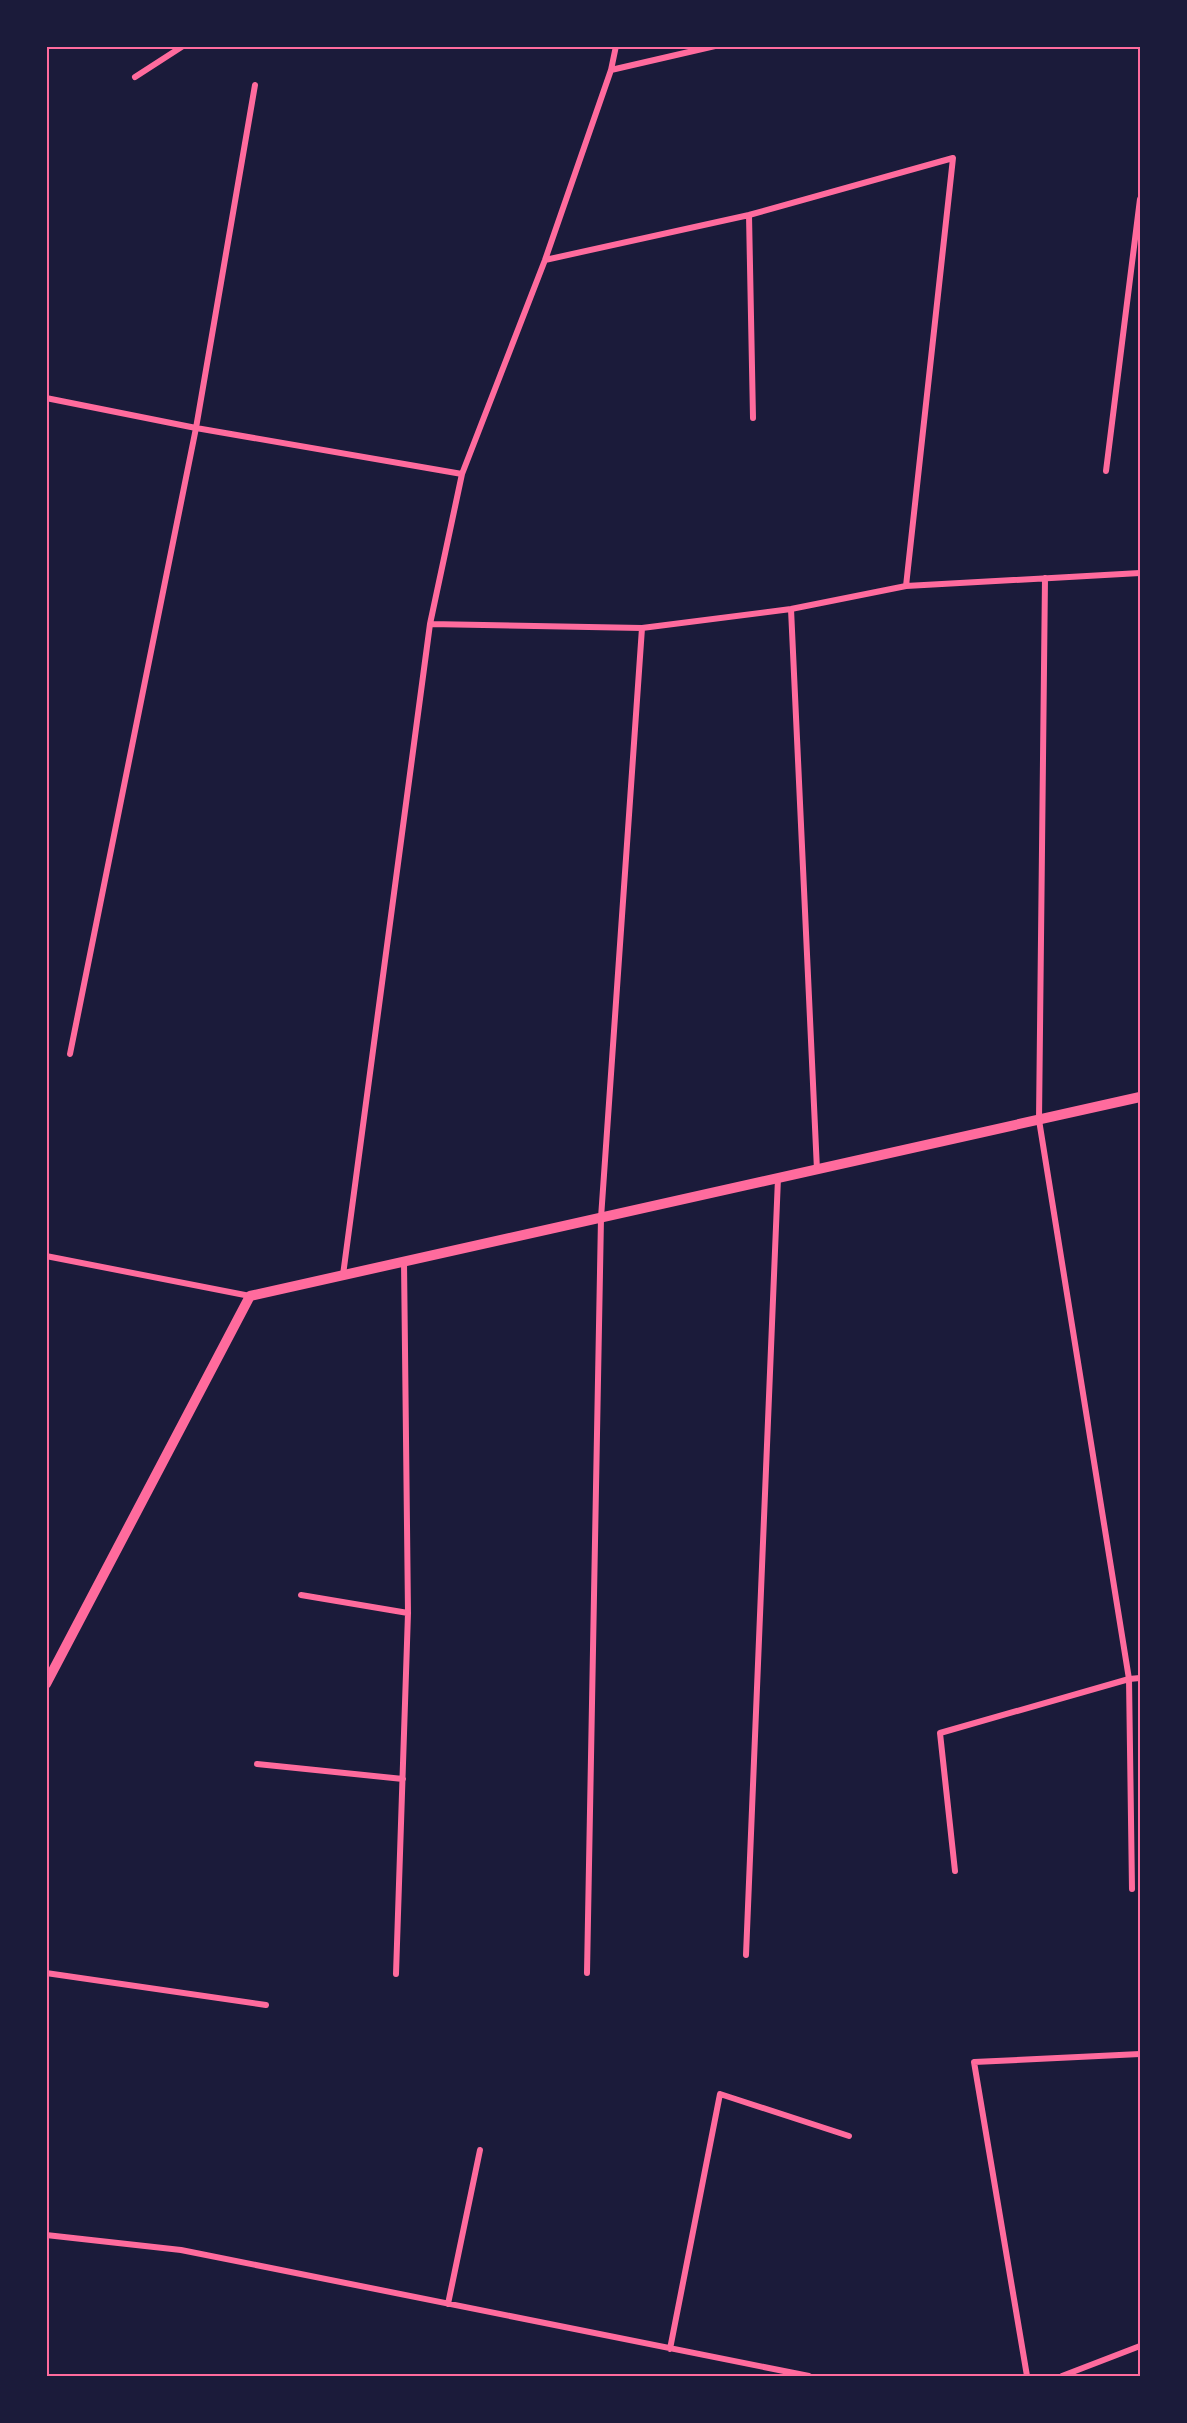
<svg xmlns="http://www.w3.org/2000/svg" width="1187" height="2423" viewBox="0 0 1187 2423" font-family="'Fira Sans',sans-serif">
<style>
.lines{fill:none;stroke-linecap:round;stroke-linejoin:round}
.minor{stroke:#ff6b9d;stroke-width:6}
.tertiary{stroke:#ff6b9d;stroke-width:10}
.neatline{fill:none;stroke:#ff6b9d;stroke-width:2}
</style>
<rect width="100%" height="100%" fill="#1b1b3a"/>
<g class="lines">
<!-- minor -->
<path class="minor" d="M611,70L715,46
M135,77L183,46
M749,215L753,418
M545,260L749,215L953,158L906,586
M46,398L196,428L462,474
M1106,471L1140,199
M1045,578L1039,1120L1129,1679L1132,1889
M791,609L817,1170
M430,624L642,628L791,609L906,586L1140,573
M70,1054L196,428L255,85
M46,1256L250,1296
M343,1275L430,624L462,474L545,260L611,70L616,46
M301,1595L408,1613
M257,1764L403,1779
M955,1871L940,1733L1129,1679L1140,1678
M746,1955L778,1178
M46,1973L266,2005
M587,1973L601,1218L642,628
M396,1974L408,1613L404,1262
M46,2235L181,2250L809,2376
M448,2304L480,2150
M670,2349L720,2094L849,2136
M1027,2376L974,2062L1140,2054
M1062,2376L1140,2346"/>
<!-- tertiary -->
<path class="tertiary" d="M46,1684L250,1296L1140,1097"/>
</g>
<!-- border -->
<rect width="1187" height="2423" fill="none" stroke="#1b1b3a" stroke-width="96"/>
<rect x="48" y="48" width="1091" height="2327" class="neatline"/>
</svg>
